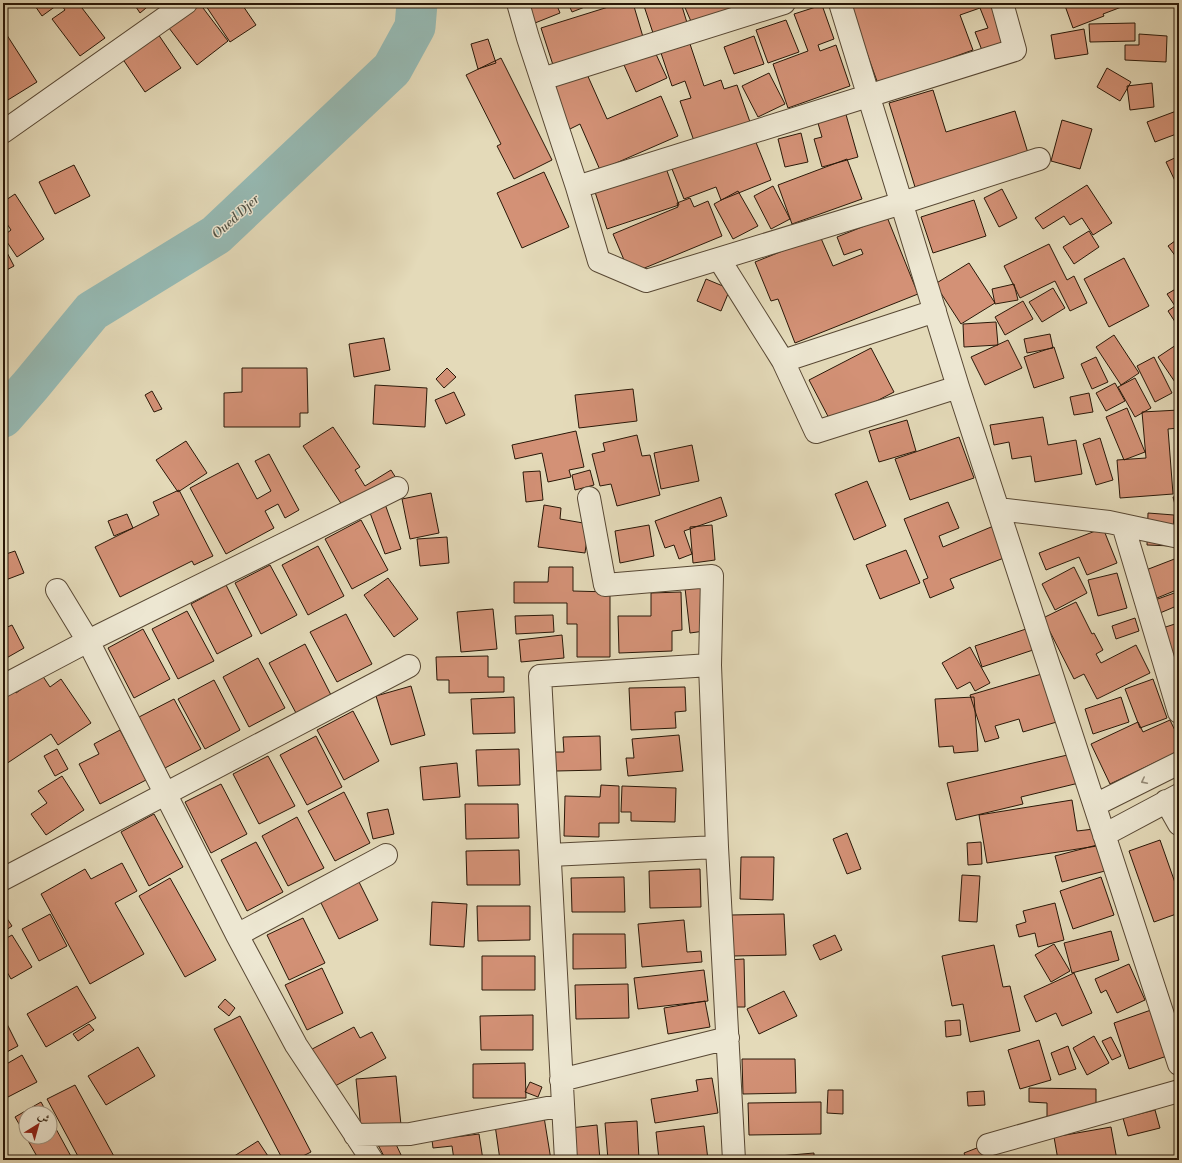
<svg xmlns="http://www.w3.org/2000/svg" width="1182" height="1163" viewBox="0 0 1182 1163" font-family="'Libre Bodoni',Amiri,serif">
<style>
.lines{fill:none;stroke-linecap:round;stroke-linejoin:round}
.river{stroke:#96bab4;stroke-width:41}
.building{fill:#d39176;stroke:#2a1808}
.minor-casing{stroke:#584834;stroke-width:24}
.minor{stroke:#ede7d2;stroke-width:22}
.oneway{stroke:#958a77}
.labels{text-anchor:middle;stroke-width:3;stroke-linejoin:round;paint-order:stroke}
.water-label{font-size:13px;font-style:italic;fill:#505144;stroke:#ede7d2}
</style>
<rect width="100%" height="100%" fill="#e4dab9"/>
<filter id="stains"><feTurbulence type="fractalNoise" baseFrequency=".005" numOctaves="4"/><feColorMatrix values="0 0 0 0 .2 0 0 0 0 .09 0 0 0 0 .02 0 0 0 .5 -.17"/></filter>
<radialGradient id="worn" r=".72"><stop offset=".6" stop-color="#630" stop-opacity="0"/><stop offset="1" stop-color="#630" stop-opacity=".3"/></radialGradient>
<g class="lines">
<!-- river -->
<path class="river" d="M3,417L31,385L92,311L216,235L392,69L415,27L417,3"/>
</g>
<!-- building -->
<path class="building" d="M33,3H89L82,8L105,38L80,56L52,19L65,10L60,3L42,16Z
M141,3H152L140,13L136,7Z
M204,3H241L256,25L230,42Z
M527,3H556L560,13L535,23Z
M568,3H595L572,12Z
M621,3H633L643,37L553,65L541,28Z
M643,3H681L688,26L654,36Z
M683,3H750L693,26Z
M849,3H993L1017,41L983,53L975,32L988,28L980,8L960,15L973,50L878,84Z
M1064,3H1132L1103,14L1104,16L1073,28Z
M200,4L228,41L197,65L169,28Z
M822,5L834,39L818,45L820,51L836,45L850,86L788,108L773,64L808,51L794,14Z
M786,20L799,52L768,63L756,30Z
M1135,23V41L1090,42L1089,24Z
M3,29L37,82L3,103Z
M1084,29L1088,54L1055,59L1051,35Z
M158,34L181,68L145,92L122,58Z
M1139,34L1167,36L1166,62L1125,60V45H1139Z
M754,36L764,64L734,74L724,47Z
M488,39L496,63L478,69L471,44Z
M690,44L704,86L721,80L724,89L737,85L750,122L694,141L680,101L691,98L685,81L672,86L661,53Z
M655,52L667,78L636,92L624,65Z
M501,58L552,160L514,179L497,146L501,144L466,75Z
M1107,68L1131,82L1120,101L1097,87Z
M586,72L607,119L661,96L678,136L600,170L580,124L568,130L550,88Z
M769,73L785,104L758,117L742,86Z
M1152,83L1154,107L1130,110L1127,86Z
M933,90L946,132L1015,111L1028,153L915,187L889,103Z
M813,106L845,111L858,157L822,167L814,139L822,137Z
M1179,110V133L1155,142L1147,122Z
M1062,120L1092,129L1080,169L1051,161Z
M801,133L808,162L785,167L778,139Z
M755,140L771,180L721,200L716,187L684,199L672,169L729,147Z
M1179,156V182L1176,183L1166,162Z
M847,159L862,199L792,224L778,185Z
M74,165L90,196L55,214L39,182Z
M666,168L679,205L607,229L595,192Z
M544,172L569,227L522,248L497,193Z
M1087,185L1112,223L1093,235L1082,218L1070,225L1064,216L1043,229L1035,218Z
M773,186L790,219L771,229L754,196Z
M1002,189L1017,218L999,227L984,198Z
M738,191L758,226L733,239L714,204Z
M15,194L44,239L17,257L3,236L11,230L3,218V202Z
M690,198L694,207L708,201L722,236L630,274L613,234L678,207L677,203Z
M974,200L986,236L933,253L921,217Z
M887,217L918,294L795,343L778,299L771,301L755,262L820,236L833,266L863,254L861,249L844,255L837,237Z
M1089,231L1099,247L1074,264L1063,247Z
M1179,238V261L1168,246Z
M1049,244L1067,280L1074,276L1087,303L1070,311L1055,281L1020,298L1004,266Z
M3,245L14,266L3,272Z
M1124,258L1149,306L1109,327L1084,279Z
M969,263L995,303L961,324L935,284Z
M706,279L730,289L721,311L697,301Z
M1014,284L1018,300L995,304L992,289Z
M1179,287V328L1168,311L1175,306L1167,294Z
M1053,288L1065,308L1042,322L1029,302Z
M1023,301L1033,319L1005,335L995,317Z
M996,322L998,345L964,347L963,324Z
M1050,334L1053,348L1027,353L1024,339Z
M1114,335L1139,373L1121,385L1096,347Z
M384,338L390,370L354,377L349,344Z
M1008,340L1022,368L985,385L971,357Z
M1179,343V388L1158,357Z
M1054,347L1064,378L1034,388L1024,357Z
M871,348L894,392L832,424L809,380Z
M1096,357L1108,382L1092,389L1081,364Z
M1154,357L1172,393L1155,402L1137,366Z
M242,368H307L308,413H300V427H224V393L242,392Z
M447,368L456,377L444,388L436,379Z
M1135,378L1151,408L1135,417L1118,387Z
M1115,383L1125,401L1106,411L1096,393Z
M375,385L427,388L425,427L373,424Z
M633,389L637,421L579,428L575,395Z
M152,391L162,409L154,412L145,395Z
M454,392L465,415L446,424L435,400Z
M1089,393L1093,412L1074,415L1070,397Z
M1127,408L1145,452L1124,460L1106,417Z
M1179,410V428L1168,429L1173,494L1120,498L1117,460L1146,458L1142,412Z
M1043,417L1048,445L1076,440L1082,474L1035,482L1031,456L1012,459L1009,442L994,445L990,425Z
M907,420L916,451L879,462L869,431Z
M333,427L360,467L355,470L365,486L391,470L396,478L352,520L303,446Z
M576,431L584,467L569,470L571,477L548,482L542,453L515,459L512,445Z
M637,435L642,456L650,455L660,495L617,506L611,484L600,486L592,454L605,451L603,443Z
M959,437L974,478L910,500L895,459Z
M1100,438L1113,480L1096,485L1083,444Z
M186,441L207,473L178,492L156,460Z
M692,445L699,481L661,489L654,453Z
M269,454L299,510L285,518L278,504L265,511L274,528L226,554L190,488L238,463L257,499L271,491L255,461Z
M590,470L594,485L575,490L572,475Z
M540,471L543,500L526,502L523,472Z
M867,481L886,526L854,540L835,494Z
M179,490L213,556L194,565L192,561L120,597L95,547L159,515L153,502Z
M431,493L439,533L410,539L402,499Z
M1179,496V520L1173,497Z
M721,497L727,516L684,531L692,554L679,559L674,545L665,548L655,521Z
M948,502L959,528L939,536L943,547L996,525L1009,556L950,579L954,588L930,598L923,580L928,578L904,519Z
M385,504L401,549L385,554L369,510Z
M544,505L561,508L560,519L589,524L585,553L538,547Z
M1148,513L1174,515L1172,546L1147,545Z
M127,514L133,528L114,536L108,521Z
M361,520L388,570L352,589L325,539Z
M649,525L654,556L620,563L615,531Z
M712,525L715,560L693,563L690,527Z
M1103,528L1117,563L1087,575L1079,557L1046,570L1039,553Z
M447,537L449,563L420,566L417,539Z
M318,546L344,596L308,615L282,565Z
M906,550L920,583L880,599L866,565Z
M15,551L24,573L3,581V555Z
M1177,558L1179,563V589L1157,598L1146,570Z
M270,565L297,615L261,634L235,583Z
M549,567H573V591L610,592V657H577V624H567V603H514V582H548Z
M1074,567L1087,593L1055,610L1042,584Z
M1117,573L1127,608L1098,616L1088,580Z
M388,578L418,619L394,637L364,595Z
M226,585L252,636L217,654L191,604Z
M707,586L712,630L690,633L685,588Z
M681,592L682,630L672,631V651L619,653L618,616H651V593Z
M1177,592L1179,596V605L1160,613L1155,600Z
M1076,602L1092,634L1094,633L1103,650L1096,654L1101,663L1136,645L1150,673L1097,699L1084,674L1074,679L1043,618Z
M493,609L497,649L461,652L457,612Z
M187,611L214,661L178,679L152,629Z
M346,614L372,664L337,682L310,632Z
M553,615L554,632L516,634L515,616Z
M1135,618L1139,631L1116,639L1112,626Z
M1178,623L1179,627V663L1160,670L1147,633Z
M12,625L24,648L3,660V629Z
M1032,627L1039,648L982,667L975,646Z
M143,629L170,679L134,698L108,648Z
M562,635L564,658L521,662L519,640Z
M305,644L331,695L296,713L269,663Z
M970,647L990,683L975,691L970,682L957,689L942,663Z
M488,656V677H504V692L449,693V680H437L436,657Z
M258,658L285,708L249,727L223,677Z
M1045,673L1060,721L1023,732L1019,719L995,726L999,738L985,742L970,695Z
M42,675L50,687L61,679L91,723L58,745L51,734L3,766V698L14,691L16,693Z
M1153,679L1167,718L1140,728L1125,689Z
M214,680L240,730L205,749L178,699Z
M411,686L425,735L391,745L376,696Z
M685,687L686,711L675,712L676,728L631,730L629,688Z
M514,697L515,733L473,734L471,699Z
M974,697L978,751L954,753L953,746L939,747L935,699Z
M1121,697L1129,722L1093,734L1085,709Z
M174,699L201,749L165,768L139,717Z
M353,711L379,761L344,780L317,730Z
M1170,720L1179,739V751L1110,784L1091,744L1138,722L1143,732Z
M120,730L146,780L100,804L79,764L99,754L94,744Z
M679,735L683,771L628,776L626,758H634L632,739Z
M316,736L342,787L307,805L280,755Z
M600,736L601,770L556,771L555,752H564L563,737Z
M57,749L68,769L55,776L44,756Z
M519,749L520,785L478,786L476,750Z
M1076,753L1083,782L1021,797L1023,804L956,820L947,783Z
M268,756L295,806L259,824L233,774Z
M457,763L460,797L423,800L420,767Z
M62,776L84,810L46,835L31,814L47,803L38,791Z
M221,784L247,834L211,853L185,802Z
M601,785L619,786V823H599V837L564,836L565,796L600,797Z
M622,786L676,788L675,822L631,821V812H621Z
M344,792L370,843L335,861L308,811Z
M1072,800L1077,831L1094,829L1097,846L987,863L979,815Z
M465,804H518L519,838L466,839Z
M388,809L394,834L373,839L367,813Z
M154,814L183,867L149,886L121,832Z
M297,817L324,868L288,886L262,836Z
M847,833L861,869L847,874L833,839Z
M1160,840L1179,894V913L1154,922L1129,851Z
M256,842L283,892L247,911L221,860Z
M981,842L982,864L968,865L967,843Z
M1097,845L1105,871L1062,882L1055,856Z
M519,850L520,885H467L466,851Z
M741,857H774L773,900L740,899Z
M122,863L137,891L115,903L144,954L90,984L41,894L85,869L91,879Z
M700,869L701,907L650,908L649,871Z
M962,875L980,876L977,922L959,921Z
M624,877L625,912H572L571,878Z
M1101,877L1114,915L1073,929L1060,891Z
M170,878L216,960L185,977L139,896Z
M358,880L378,920L339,939L319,899Z
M432,902L467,904L464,947L430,945Z
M1055,903L1064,940L1038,947L1035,933L1019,937L1016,925L1026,922L1023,911Z
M477,906H530V940L478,941Z
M4,914L12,926L3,932V915Z
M50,914L67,946L39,961L22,929Z
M784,914L786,955L732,956L731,915Z
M303,918L325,963L289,980L267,935Z
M684,920L687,952L701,951L702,962L642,967L638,924Z
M1111,931L1119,960L1072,973L1064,943Z
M573,934H625L626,968L573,969Z
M12,935L32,967L11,979L3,965V940Z
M835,935L842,950L820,960L813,945Z
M1054,944L1070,971L1051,982L1035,955Z
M994,945L1003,987L1010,986L1020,1031L970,1042L963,1004L952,1006L942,956Z
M482,956H535V990H482Z
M744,959L745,1007H728L726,960Z
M1129,964L1145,1000L1117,1013L1106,990L1101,993L1095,979Z
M322,968L343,1013L307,1030L285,985Z
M704,970L708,1001L638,1009L634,978Z
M1074,973L1092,1013L1062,1026L1056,1013L1036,1022L1024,996Z
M628,984L629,1018L576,1019L575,985Z
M77,986L96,1018L46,1047L27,1014Z
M784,991L797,1016L759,1034L747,1009Z
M225,999L235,1008L229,1016L218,1007Z
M705,1001L710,1027L668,1034L664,1008Z
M1151,1010L1167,1056L1129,1069L1114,1023Z
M533,1015V1050H481L480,1016Z
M240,1016L311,1152L295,1160H283L214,1029Z
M4,1018L18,1046L3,1054V1019Z
M960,1020L961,1035L946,1037L945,1021Z
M89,1024L94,1030L78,1041L73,1034Z
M354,1027L360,1038L372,1032L386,1058L317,1096L297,1057Z
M1094,1036L1109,1063L1087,1075L1073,1048Z
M1111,1037L1121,1056L1112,1060L1102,1041Z
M1039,1040L1051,1080L1020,1089L1008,1050Z
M1068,1046L1076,1069L1059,1075L1051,1053Z
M138,1047L155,1076L106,1105L88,1076Z
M22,1055L37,1082L8,1097L3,1088V1066Z
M742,1059H795L796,1093L743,1094Z
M525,1063L526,1098H473V1064Z
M396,1076L401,1125L361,1129L356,1079Z
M712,1078L718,1113L655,1123L651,1099L698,1091L696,1080Z
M530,1082L542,1087L538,1097L525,1092Z
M75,1085L116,1160H80L47,1099Z
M1029,1088L1096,1089V1120H1047V1103L1029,1102Z
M828,1090H843V1114L827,1113Z
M984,1091L985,1105L968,1106L967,1092Z
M41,1102L47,1113H26V1136L15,1117Z
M821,1102V1134L749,1135L748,1103Z
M1155,1110L1160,1128L1128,1136L1123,1118Z
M544,1117L551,1160H500L495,1125Z
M50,1118L73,1160H39L26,1137H50Z
M637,1121L639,1159L608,1160L605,1123Z
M597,1125L600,1160H573L570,1128Z
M704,1126L708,1160H659L656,1132Z
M1111,1127L1117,1160H1058L1054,1137Z
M479,1134L483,1160H454L452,1146L433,1148L432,1140Z
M393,1138L402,1157L395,1160H386L378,1145Z
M258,1141L270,1159L228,1160Z
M982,1146L986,1158L980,1160H967L964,1153Z
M814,1153V1160H779V1156Z"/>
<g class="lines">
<!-- minor casing -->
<g class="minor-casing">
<path id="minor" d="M518,3L528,38L577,187
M840,3L958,387L1179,1064
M1002,3L1015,50L577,187L599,261L646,281L902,203L1039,159
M542,79L784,3
M3,132L186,3
M719,259L783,361L816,432L958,387
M783,361L935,311
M589,498L605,585L712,576L710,665L717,847L734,1160
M998,509L1109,522L1179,537
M1123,525L1179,712
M57,590L88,641L237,935L296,1045L372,1160
M3,686L88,641L397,488
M1166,801L1179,824
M1095,805L1179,763
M1104,835L1179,795
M550,855L717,847
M3,879L409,666
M237,935L386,855
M561,1080L728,1038
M355,1135L410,1134L563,1105
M988,1145L1179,1091
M566,1160L540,676L710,665"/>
</g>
<!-- minor -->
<use href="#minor" class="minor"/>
</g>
<!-- one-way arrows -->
<defs><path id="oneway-chevron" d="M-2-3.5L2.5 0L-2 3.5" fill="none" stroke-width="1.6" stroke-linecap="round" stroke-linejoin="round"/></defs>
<use class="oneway" href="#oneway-chevron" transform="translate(1144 781) rotate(153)"/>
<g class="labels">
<!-- water labels -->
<g class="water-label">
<text transform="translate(235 216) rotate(-42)" y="5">Oued Djer</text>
</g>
</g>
<!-- margin -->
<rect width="1182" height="1163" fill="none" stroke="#e4dab9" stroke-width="16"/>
<rect x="4" y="4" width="1174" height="1155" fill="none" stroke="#2a1808" stroke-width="2"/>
<rect x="8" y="8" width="1166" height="1147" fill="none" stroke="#2a1808"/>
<!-- north arrow -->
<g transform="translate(38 1125) rotate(37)"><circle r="19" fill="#ede7d2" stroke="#9f9481"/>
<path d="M0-3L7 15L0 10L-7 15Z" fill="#8f2418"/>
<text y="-6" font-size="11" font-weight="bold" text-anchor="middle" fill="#2a1808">ش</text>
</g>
<rect width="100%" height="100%" filter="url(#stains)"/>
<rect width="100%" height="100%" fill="url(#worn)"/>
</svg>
